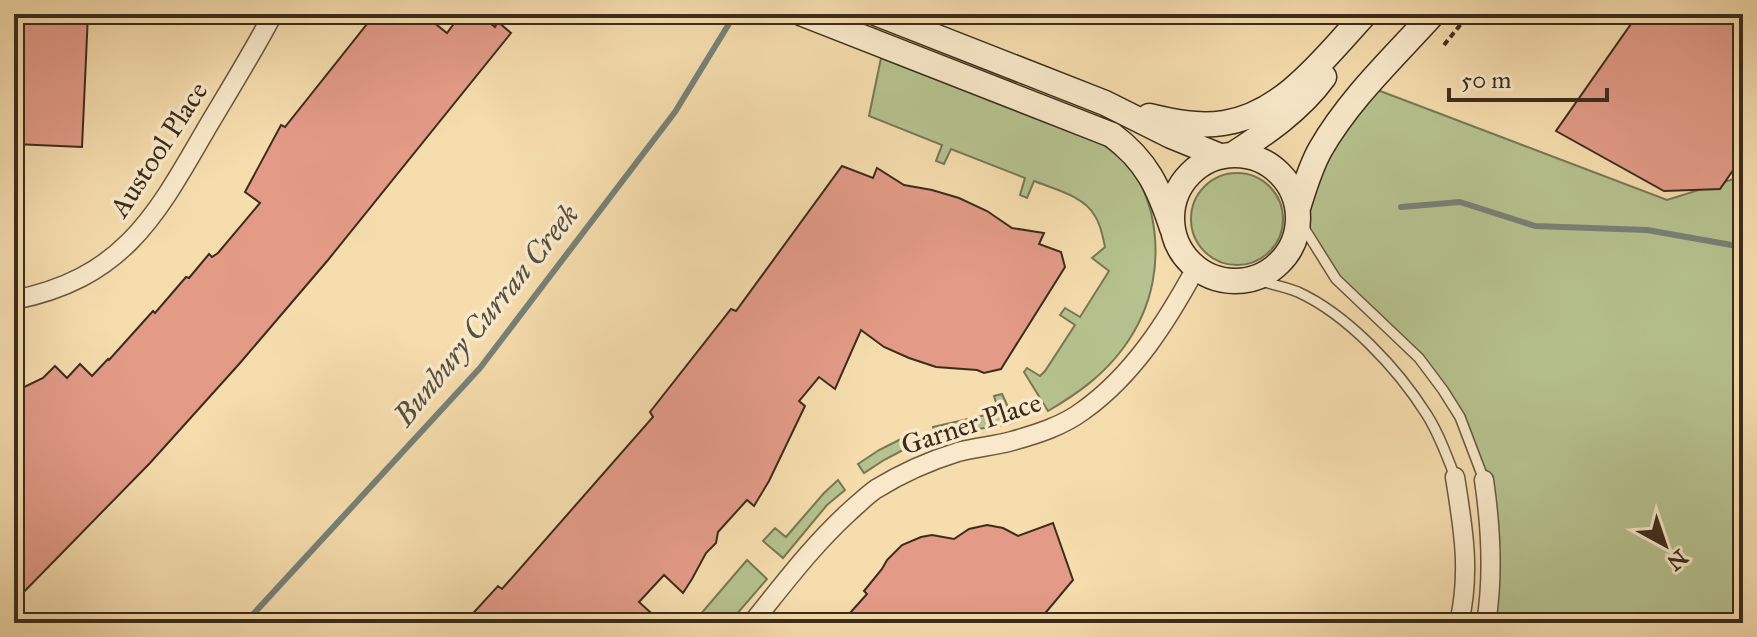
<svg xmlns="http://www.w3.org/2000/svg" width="1757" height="637" viewBox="0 0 1757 637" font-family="'IM FELL Great Primer',serif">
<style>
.green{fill:#b6c28f;stroke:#787756;stroke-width:2}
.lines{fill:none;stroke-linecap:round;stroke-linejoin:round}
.stream{stroke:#778177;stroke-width:6}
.building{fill:#e39b88;stroke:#3b2c1c;stroke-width:2}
.service-casing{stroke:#6a5840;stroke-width:12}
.minor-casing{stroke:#6a5840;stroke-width:21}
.secondary-casing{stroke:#3b2c1c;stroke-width:27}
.path{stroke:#3b2c1c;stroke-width:4;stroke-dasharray:6 4;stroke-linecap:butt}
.service{stroke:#f9e9ca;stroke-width:9}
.minor{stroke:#f9e9ca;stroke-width:18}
.secondary{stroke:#f9e9ca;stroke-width:24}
.labels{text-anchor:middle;stroke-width:7;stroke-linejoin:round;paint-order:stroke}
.street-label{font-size:28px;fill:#3b2c1c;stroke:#f9e9ca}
.water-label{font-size:30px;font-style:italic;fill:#545042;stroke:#f9e9ca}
</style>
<rect width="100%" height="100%" fill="#f6ddae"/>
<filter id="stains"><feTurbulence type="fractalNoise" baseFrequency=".0025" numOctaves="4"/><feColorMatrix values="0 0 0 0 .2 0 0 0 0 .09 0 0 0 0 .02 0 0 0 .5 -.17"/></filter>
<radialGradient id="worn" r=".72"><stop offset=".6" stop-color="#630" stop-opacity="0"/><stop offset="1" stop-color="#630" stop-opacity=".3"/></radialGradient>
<!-- green -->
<path class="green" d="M881,58L1101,143C1113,152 1125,160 1134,172C1142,184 1147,198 1151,212C1162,260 1153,307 1124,347C1104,375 1077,394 1048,411L1024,372L1027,368L1040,376L1045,371L1075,325L1060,315L1065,308L1080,317L1109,271L1092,258L1105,247C1103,237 1101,225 1095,216C1084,196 1054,189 1034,181L1027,198L1020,195L1025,178L951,149L944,164L936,161L942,145L869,116Z
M1367,86L1667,200L1743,176V623H1486L1491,530L1471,444L1419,358L1336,279L1299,220L1307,180Z
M1191 219a46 46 0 1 1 92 0a46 46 0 1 1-92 0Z
M1002,394L1015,422C989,430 962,428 937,438L933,427L999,412L994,396Z
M901,439L905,449L884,460L864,473L858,464L879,450Z
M838,480L845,490L827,505L783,558L763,541L775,528L786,537L824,493Z
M747,560L767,579L729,623H693Z"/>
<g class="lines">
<!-- stream -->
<path class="stream" d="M1401,207L1460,202L1535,226L1647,230L1743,247
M245,623L480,368L675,112L735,14"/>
</g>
<!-- building -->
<path class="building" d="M14,14H88L82,147L14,144Z
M375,14H423L447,33L461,14H472L482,17L495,27L498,22L511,33L328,260L240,363L150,463L14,602V392L43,378L55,366L67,378L80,364L92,376L108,359L109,360L153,311L155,313L186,277L189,278L209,254L212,257L218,253L260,203L245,192L281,125L285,127Z
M1638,14H1743V156L1720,189L1664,191L1556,131Z
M842,166L873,178L877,168L904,185L932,190L959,198L987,211L1012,228L1044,233L1039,244L1061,252L1065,267L1001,369L984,373L977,370L936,367L909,358L884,347L861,330L835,389L819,377L799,401L805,406L769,481L754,506L747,500L718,532L716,543L706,553L692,579L683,593L664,575L639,602L662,623H464L498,586L502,589L653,417L650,412L731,309L736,311Z
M1053,523L1073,580L1037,623H841L867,594L864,591L882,569L887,560L902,545L921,537L932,535L954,539L969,529L987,525L1003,528L1018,536Z"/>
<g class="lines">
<!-- service casing -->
<g class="service-casing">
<path id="service" d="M1299,220L1336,279L1419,358L1443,390L1460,417L1484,480
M1251,279C1267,283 1283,286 1298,292C1348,315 1398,369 1427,415C1439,434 1447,456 1455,477"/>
</g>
<!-- minor casing -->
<g class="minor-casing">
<path id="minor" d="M14,300C124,278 156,216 208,126C230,89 253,52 273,14
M1455,477C1463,527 1471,572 1459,623
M1484,480C1491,528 1494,575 1486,623
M752,623C783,585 812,546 848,513C857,505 866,496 876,489C902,473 929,461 958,452C976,447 995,446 1012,441C1037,434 1063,426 1084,410C1134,374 1167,321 1196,268"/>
</g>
<!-- secondary casing -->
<g class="secondary-casing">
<path id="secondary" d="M803,14L1112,135C1147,161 1159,188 1172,228
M878,14L1105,103L1171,136L1220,156
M1149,116C1174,122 1198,127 1224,123C1284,114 1326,56 1365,14
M1172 218a63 63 0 1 1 126 0a63 63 0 1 1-126 0Z
M1232,155C1266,133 1300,110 1324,77
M1298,208C1304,189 1310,168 1320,150C1349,99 1394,57 1433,14"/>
</g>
<!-- path -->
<path class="path" d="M1444,45L1469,14"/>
<!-- service -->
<use href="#service" class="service"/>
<!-- minor -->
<use href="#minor" class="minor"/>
<!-- secondary -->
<use href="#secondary" class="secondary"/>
</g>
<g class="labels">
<!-- street labels -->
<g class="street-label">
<text transform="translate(158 149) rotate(-57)" y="10">Austool Place</text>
<text transform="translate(971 423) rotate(-18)" y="10">Garner Place</text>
</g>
<!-- water labels -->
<g class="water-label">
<text transform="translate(486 315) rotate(-51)" y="10">Bunbury Curran Creek</text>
</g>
</g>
<!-- margin -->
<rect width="1757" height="637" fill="none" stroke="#f6ddae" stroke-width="48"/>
<rect x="16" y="16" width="1725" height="605" fill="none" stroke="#3b2c1c" stroke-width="4"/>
<rect x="24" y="24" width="1709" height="589" fill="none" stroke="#3b2c1c" stroke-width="2"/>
<!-- north arrow -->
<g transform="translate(1665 545) rotate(140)" stroke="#f9e9ca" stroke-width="6" paint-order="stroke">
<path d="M0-6L14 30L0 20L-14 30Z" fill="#3b2c1c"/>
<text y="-12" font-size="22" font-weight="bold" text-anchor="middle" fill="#3b2c1c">N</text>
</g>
<!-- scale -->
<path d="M1449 88v12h158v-12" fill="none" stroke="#3b2c1c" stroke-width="4"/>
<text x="1461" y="88" font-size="24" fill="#3b2c1c" stroke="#f9e9ca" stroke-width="6" paint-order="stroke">50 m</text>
<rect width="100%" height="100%" filter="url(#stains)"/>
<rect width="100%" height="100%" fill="url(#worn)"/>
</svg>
